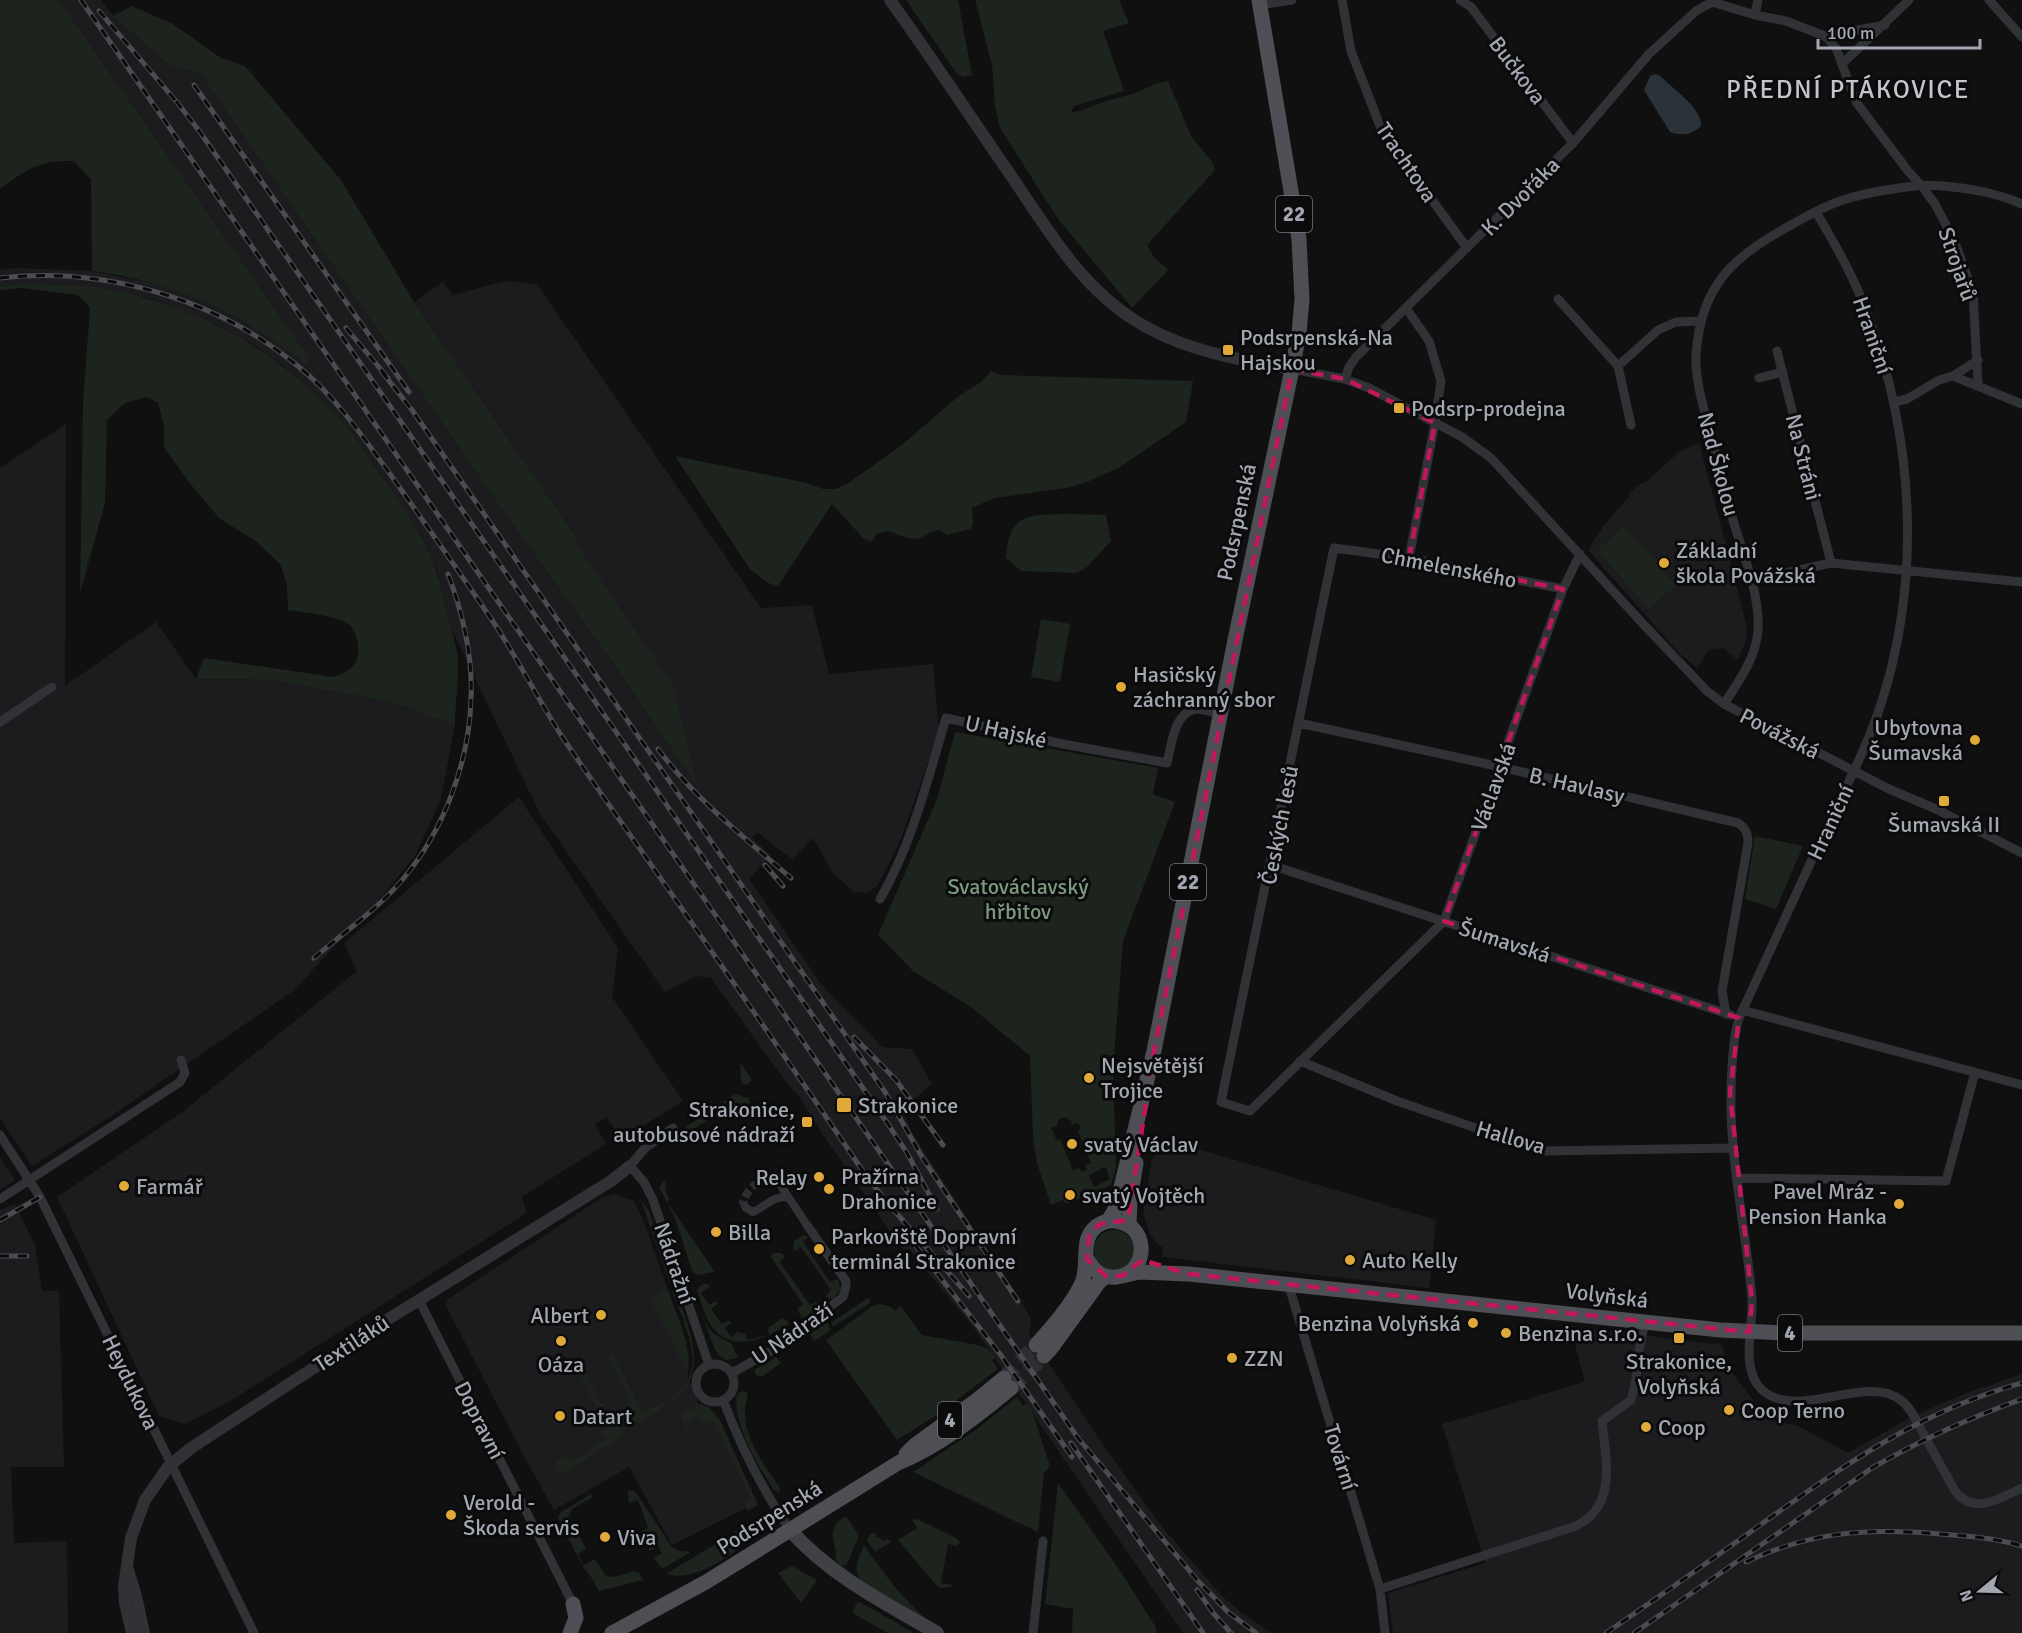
<svg xmlns="http://www.w3.org/2000/svg" width="2022" height="1633" viewBox="0 0 2022 1633" font-family="Signika,sans-serif">
<style>
.built{fill:#1c1c1e}
.green{fill:#1d231d;fill-rule:evenodd}
.water{fill:#2b3238}
.lines{fill:none;stroke-linecap:round;stroke-linejoin:round}
.pedestrian-tunnel{stroke:#2d2e31;stroke-width:8;stroke-dasharray:8 4;stroke-linecap:butt}
.primary-tunnel{stroke:#2d2e31;stroke-width:15;stroke-dasharray:15 8;stroke-linecap:butt}
.pedestrian{stroke:#313236;stroke-width:8}
.minor{stroke:#313236;stroke-width:9}
.tertiary{stroke:#313236;stroke-width:12}
.secondary{stroke:#3f4145;stroke-width:14}
.primary{stroke:#4d4f54;stroke-width:15}
.rail-casing{stroke:#4a4c50;stroke-width:5}
.rail{stroke:#0b0b0c;stroke-width:3;stroke-dasharray:9;stroke-linecap:butt}
.marked{fill:none;stroke:#c2185b;stroke-width:4.5;stroke-dasharray:12 8;stroke-linejoin:round}
.poi-dot{fill:#e0a939;stroke:#0b0b0c;stroke-width:2}
.labels{text-anchor:middle;stroke-width:6;stroke-linejoin:round;paint-order:stroke}
.shield{fill:#0b0b0c;stroke:#757880;stroke-width:1.5}
.shield-label{font-size:21px;font-weight:bold;fill:#a2a7b1}
.street-label{font-size:22px;fill:#a2a7b1;stroke:#0b0b0c}
.poi-label{font-size:22px;fill:#a2a7b1;stroke:#0b0b0c;text-anchor:start}
.park-label{font-size:22px;fill:#7b9a7d;stroke:#0b0b0c}
.quarter-label{font-size:26px;letter-spacing:1.5px;fill:#c3c5cd;stroke:#0b0b0c}
</style>
<rect width="100%" height="100%" fill="#101011"/>
<!-- built -->
<path class="built" d="M59,0H101L113,16L169,65L200,73L506,515L615,666L696,784L575,544L579,541L414,302L443,282L453,295L505,281L537,284L761,608L812,605L829,674L933,664L939,731L899,844L877,886L866,893L854,892L833,873L813,838L792,859L757,832L752,838L771,855L749,879L821,984L882,1047L912,1049L932,1084L902,1109L913,1134L1031,1318L1029,1334L1101,1442L1162,1527L1222,1596L1242,1613L1271,1633H1183L974,1328L909,1249L903,1250L821,1132L796,1092L791,1089L711,978L696,976L665,992L540,814L451,628L438,573L420,534L385,480L341,420L297,377L278,362L257,347L223,328L190,313L153,299L108,289L55,284H17L0,286V270L16,268L92,271L158,284L196,298L231,314L265,333L307,364L309,357Z
M66,424L65,686L156,622L196,679L271,680L391,702L455,725L441,799L416,854L386,892L293,991L110,1117L32,1166L0,1119V468Z
M1699,443L1733,571L1747,628V637L1738,660L1723,648L1709,650L1697,668L1679,653L1589,551L1591,545L1605,524L1629,497L1628,495L1638,485L1646,482L1680,451Z
M519,797L618,948L612,997L683,1101L622,1139L606,1117L595,1125L606,1144L522,1197L527,1213L227,1403L185,1424L159,1416L57,1197L181,1113L357,971L344,943Z
M1168,1140L1436,1220L1429,1288L1162,1257L1163,1248L1154,1240L1148,1229L1143,1213L1152,1159Z
M0,1157L15,1180L0,1190Z
M616,1194L634,1201L645,1225L669,1293L689,1356L688,1378L700,1407L711,1409L756,1503L672,1545L629,1467L554,1510L526,1460L446,1306L448,1299L603,1197Z
M15,1204L35,1245L42,1291H59L64,1467H11L14,1543L67,1541L68,1633H0V1210Z
M1570,1326L1722,1345L1729,1369L1762,1412L1778,1421L1800,1427L1848,1453L1913,1416L1969,1392L2022,1374V1633H1393L1388,1593L1485,1563L1442,1424L1585,1382Z"/>
<!-- green -->
<path class="green" d="M0,0H59L309,357L307,365C245,314 172,281 92,271L91,180L74,161C39,160 27,169 0,189Z
M906,0H958L972,75L964,77L957,74Z
M975,0H1119L1129,23L1103,31L1124,91L1074,106L1071,112L1081,111L1094,105L1138,92L1157,83L1168,81L1191,136L1213,163L1215,170L1147,245L1154,257L1168,270L1132,308L1058,219L1000,128L995,106L992,65Z
M132,6L173,24L221,58L245,66L341,180L414,302L579,541L576,544L674,686L697,786L615,666L506,515L200,73L169,65L113,16Z
M17,284C47,284 78,284 107,289C198,305 280,352 341,420C353,433 362,449 373,464C397,497 423,533 437,573C441,584 443,596 446,608C450,623 454,637 457,652C460,672 455,704 455,725L391,702L271,680L196,679L204,658L333,677C353,671 362,662 357,640C356,635 352,626 348,624C332,614 306,613 288,610L287,586L281,565L257,542L219,518L188,481L164,447V425L158,403L146,397L125,403L107,420L105,503L80,593L83,403L90,308L78,295L22,288L0,290V286Z
M991,371L1001,375L1193,381L1186,422L1120,467L1085,483L1066,488L994,498L972,508L973,523L971,529L947,535L940,530C932,530 929,534 922,537C912,542 899,535 889,531L877,534L871,542L863,538L832,504L778,586L768,583L750,569L675,456L807,483L823,489H836L847,484L903,444L960,395L981,382Z
M1070,514L1106,515L1111,541L1087,567L1077,573L1021,571L1006,558C1008,511 1032,515 1070,514Z
M1624,526L1676,585L1649,609L1597,550Z
M1041,619L1070,624L1060,682L1031,677Z
M955,732L1158,768L1153,794L1175,802L1123,941L1113,1069L1116,1168L1111,1185L1066,1204L1063,1200L1051,1205L1037,1163L1033,1138L1030,1056L971,1007L913,971L878,935L937,799ZM1065,1117L1071,1120L1072,1125L1078,1123L1081,1129L1078,1131L1079,1134L1091,1163L1085,1165L1087,1170L1082,1172L1079,1168L1073,1170L1060,1139L1056,1141L1055,1135H1053L1054,1133L1051,1128L1057,1126L1059,1119ZM1100,1168H1106L1110,1179L1094,1187L1089,1175L1100,1170Z
M1755,836L1803,846L1776,909L1745,899Z
M741,1063L751,1078V1081L747,1085L743,1084L741,1081L740,1064Z
M735,1094L748,1098L751,1103L750,1107L745,1109L732,1103L694,1129L708,1136L707,1139L695,1140L686,1134L684,1130L686,1127Z
M665,1180L666,1193L670,1200L667,1202L715,1272L697,1275L692,1271L675,1218L659,1187Z
M641,1200L650,1213L673,1282H669Z
M1094 1250a20 20 0 1 1 40 0a20 20 0 1 1-40 0Z
M803,1235L808,1237L803,1242L830,1282L836,1279L839,1281L840,1290L833,1299L826,1297V1295L831,1290L801,1247L795,1251L793,1250L794,1241Z
M775,1253H781L785,1256L780,1262L810,1305L816,1302L818,1303L815,1311L803,1319L797,1309L803,1304L770,1256Z
M702,1284H707L710,1287L701,1293L709,1305L716,1301L718,1304L711,1309L722,1324L729,1320L731,1323L725,1328L731,1337L737,1332L745,1334L747,1340L769,1335L768,1328L781,1319H785L789,1324C767,1338 734,1354 713,1328C705,1318 701,1302 697,1290Z
M675,1288C687,1324 712,1373 673,1400V1397C680,1390 687,1384 690,1374C699,1351 680,1313 672,1291Z
M664,1290H667L669,1293C676,1314 694,1350 687,1372L680,1359L682,1357H679L676,1350L677,1348L675,1349L672,1342L673,1340H671L651,1301L652,1297Z
M868,1298L870,1299V1303L833,1327L832,1322Z
M880,1304L889,1306L895,1311L901,1306L922,1335L978,1345L986,1348L996,1357L992,1360L998,1369L938,1414L897,1440L826,1340L874,1305Z
M702,1315L709,1329L714,1334L731,1343L738,1358L727,1360L721,1357L715,1350Z
M827,1322L831,1330L814,1341L810,1334Z
M613,1355L642,1412L665,1401L667,1404L641,1423C632,1425 629,1416 625,1409L632,1405L608,1357Z
M776,1357L781,1363L763,1376H757L754,1370Z
M585,1372L607,1416L614,1413L623,1433L619,1438L565,1473L559,1474L554,1469L556,1462L567,1455L572,1461L605,1440L600,1432L607,1428L580,1375Z
M742,1391L748,1393C747,1399 745,1405 745,1412C744,1439 766,1467 780,1488L779,1493L774,1490C758,1466 732,1423 737,1394Z
M1017,1397L1023,1406L1028,1403L1034,1417L1050,1466L1044,1473L1038,1532L913,1472L977,1429Z
M701,1404L709,1407L720,1420L758,1505L747,1511L744,1502L751,1497L712,1420L705,1424L698,1416L687,1422L690,1429L688,1430L680,1415Z
M1058,1483L1121,1572L1155,1626L1157,1633H1072L1073,1609L1045,1604Z
M628,1490L635,1491L672,1547L680,1551L691,1552L662,1569L654,1558L662,1553L658,1546L650,1551L639,1532L648,1528L638,1500L629,1503Z
M591,1494L593,1497L572,1509L569,1515L586,1549L578,1554L582,1562L581,1563L558,1517L561,1512Z
M844,1517H847L859,1536L847,1564L844,1566H841L835,1560C840,1546 822,1532 844,1517Z
M917,1519L956,1538L960,1542L957,1546L948,1544L941,1583L952,1585L951,1587L941,1588L937,1586L898,1540L917,1528L912,1520Z
M737,1531H740L746,1542C726,1559 694,1582 666,1574Z
M872,1533H876L875,1536L885,1541L887,1538L891,1542L875,1552L867,1540L868,1537Z
M864,1545C884,1574 904,1601 931,1623L862,1583C852,1569 858,1559 864,1545Z
M595,1559L606,1576L615,1577L634,1571L640,1574L643,1580L599,1591L591,1577L582,1566Z
M792,1566L817,1580L801,1603L778,1573Z
M858,1601L914,1633H888L852,1613Z"/>
<!-- water -->
<path class="water" d="M1655,74L1660,76C1672,88 1703,109 1701,126C1692,135 1682,136 1670,132L1644,90L1650,76Z"/>
<g class="lines">
<!-- pedestrian-tunnel -->
<path class="pedestrian-tunnel" d="M746,1208L743,1202C747,1189 758,1180 772,1178L780,1184"/>
<!-- primary-tunnel -->
<path class="primary-tunnel" d="M1004,1378L1036,1345
M1011,1388L1044,1356"/>
<!-- pedestrian -->
<path class="pedestrian" d="M789,1198L807,1225
M746,1208L753,1212C766,1206 775,1194 789,1198L780,1184"/>
<!-- minor -->
<path class="minor" d="M1342,0L1351,51L1382,131L1467,248
M1460,0L1471,7L1573,143
M1989,0L2022,37
M1259,5L1292,0
M1755,15L1758,0
M1825,36L1885,25
M1842,64L1909,0
M1816,212C1835,244 1854,277 1867,313C1914,437 1922,577 1881,704C1868,745 1845,789 1826,829C1797,892 1768,955 1739,1018C1734,1034 1733,1051 1732,1067C1726,1145 1745,1221 1752,1298C1754,1325 1739,1368 1762,1390C1798,1422 1867,1372 1902,1401C1912,1409 1918,1424 1924,1435C1934,1454 1945,1472 1955,1491C1974,1516 2000,1498 2022,1488
M1558,299L1618,366L1631,425
M1406,308L1429,341L1441,381L1435,423L1409,558
M1777,351L1831,563
M1618,366L1658,330L1676,322L1700,321
M1292,369L1345,379L1369,388L1462,437L1491,458L1645,626L1707,691L1724,704L1889,789L1936,809L2022,853
M1953,376L2022,404
M1759,378L1783,372
M1345,379L1349,367L1356,357L1573,143L1649,54L1696,11L1712,2L1755,15L1786,21L1825,36L1836,48L1856,102L1908,171L1921,185C1956,186 1989,190 2022,204
M1894,402L1907,399L1939,380L1953,376L1978,360
M1766,577L1831,563L2022,582
M1563,589L1409,558L1334,548L1221,1102L1250,1111L1444,921L1563,589L1580,554
M1724,704C1739,681 1756,658 1758,630C1760,594 1743,555 1733,520C1725,491 1718,461 1710,432C1704,408 1695,381 1696,356C1700,286 1733,256 1791,225C1807,216 1823,207 1840,201C1866,192 1894,189 1921,185L1935,204L1954,240L1973,292L1978,386
M0,722L52,687
M1299,723L1501,767L1738,823C1746,828 1748,834 1748,843L1722,991L1726,1014
M1271,865L1731,1015
M880,899C912,844 928,779 946,718L1063,744L1167,763C1171,747 1174,712 1196,709C1203,709 1213,712 1220,714
M1742,1010L2022,1085
M1300,1061L1397,1101L1543,1151L1733,1148
M673,1128L645,1148L630,1166L644,1182L653,1200L709,1365
M0,1135L40,1197L254,1633
M1737,1178L1946,1181L1975,1072
M0,1199L180,1082L185,1073L181,1060
M1288,1283L1380,1589L1385,1633
M419,1300L573,1604
M696 1383a19 19 0 1 1 38 0a19 19 0 1 1-38 0Z
M732,1373L769,1352L843,1297L846,1286V1281L807,1225
M723,1400C742,1449 761,1487 790,1530
M1380,1589L1573,1527C1618,1508 1606,1461 1602,1421L1631,1400L1636,1380L1638,1355L1645,1322
M1033,1633L1043,1541"/>
<!-- tertiary -->
<path class="tertiary" d="M890,0C932,58 971,118 1012,177C1048,230 1081,287 1136,321C1182,350 1239,360 1292,369
M128,1570L136,1596L144,1633
M132,1633L125,1603L124,1586L131,1538L145,1500L168,1467L191,1448L390,1318L611,1181L630,1166"/>
<!-- secondary -->
<path class="secondary" d="M790,1530C831,1576 885,1603 937,1633"/>
<!-- primary -->
<path class="primary" d="M1108,1221L1116,1208L1154,1051L1235,640L1292,369L1299,334L1302,299L1299,239L1259,0
M1129,1226L1130,1200L1136,1163
M1122,1276L1139,1272L1189,1274L1720,1330L1783,1333H2022
M1036,1345C1052,1327 1070,1307 1081,1285C1092,1264 1076,1235 1102,1223C1110,1219 1120,1221 1128,1225C1142,1233 1145,1253 1136,1266C1126,1279 1107,1281 1095,1270C1092,1267 1089,1262 1087,1259
M1044,1356L1052,1347L1099,1282L1106,1276
M906,1454L915,1445L977,1400L1004,1378
M570,1633L576,1618L573,1604
M612,1633L706,1582L898,1463C939,1446 976,1417 1011,1388"/>
<!-- rail casing -->
<g class="rail-casing">
<path id="rail" d="M81,0L1078,1438L1198,1581L1228,1612L1256,1633
M99,11L181,107
M194,85L409,392
M176,101L200,132L890,1127L907,1153L937,1209
M0,278C105,266 217,299 299,367C337,398 366,441 395,481C429,529 463,577 496,626C518,660 537,697 559,732C589,777 621,822 652,866C722,966 792,1066 860,1167L885,1200L969,1296
M346,328L388,378
M382,372L412,410L885,1092L922,1157L1018,1301
M658,749C695,799 745,838 791,878
M765,865L783,886
M314,958C343,933 378,909 403,879C444,830 469,763 471,699C473,656 463,614 448,574
M854,1037L896,1080L943,1145
M0,1220L40,1197
M915,1245L1000,1354L1072,1457
M0,1256H27
M1071,1443L1203,1633
M1746,1562C1811,1531 1869,1528 1940,1534C1968,1536 1995,1538 2022,1546
M1197,1590L1214,1614L1231,1633
M1606,1633C1659,1597 1711,1560 1763,1523C1847,1463 1921,1411 2022,1383
M1634,1633L1872,1468C1920,1440 1969,1418 2022,1399"/>
</g>
<!-- rail -->
<use href="#rail" class="rail"/>
</g>
<!-- marked area -->
<path class="marked" d="M1292,369L1345,379L1435,423L1409,558L1563,589L1444,921L1739,1018L1730,1093L1752,1301L1749,1332L1189,1274L1142,1260L1122,1276H1106L1087,1259L1089,1235L1100,1224L1128,1220L1154,1051Z"/>
<!-- markers -->
<g class="poi-dot">
<rect x="1222" y="344" width="12" height="12" rx="3"/>
<rect x="1393" y="402" width="12" height="12" rx="3"/>
<circle cx="1664" cy="563" r="6"/>
<circle cx="1121" cy="687" r="6"/>
<circle cx="1975" cy="740" r="6"/>
<rect x="1938" y="795" width="12" height="12" rx="3"/>
<circle cx="1089" cy="1078" r="6"/>
<rect x="836" y="1097" width="16" height="16" rx="3"/>
<rect x="801" y="1116" width="12" height="12" rx="3"/>
<circle cx="1072" cy="1144" r="6"/>
<circle cx="819" cy="1177" r="6"/>
<circle cx="124" cy="1186" r="6"/>
<circle cx="829" cy="1189" r="6"/>
<circle cx="1070" cy="1195" r="6"/>
<circle cx="1899" cy="1204" r="6"/>
<circle cx="716" cy="1232" r="6"/>
<circle cx="819" cy="1249" r="6"/>
<circle cx="1350" cy="1260" r="6"/>
<circle cx="601" cy="1315" r="6"/>
<circle cx="1473" cy="1323" r="6"/>
<circle cx="1506" cy="1333" r="6"/>
<rect x="1673" y="1332" width="12" height="12" rx="3"/>
<circle cx="561" cy="1341" r="6"/>
<circle cx="1232" cy="1358" r="6"/>
<circle cx="1729" cy="1410" r="6"/>
<circle cx="560" cy="1416" r="6"/>
<circle cx="1646" cy="1427" r="6"/>
<circle cx="451" cy="1515" r="6"/>
<circle cx="605" cy="1537" r="6"/>
</g>
<g class="labels">
<!-- shield labels -->
<g class="shield">
<rect x="1276" y="196" width="36" height="36" rx="4.5"/>
<rect x="1170" y="864" width="36" height="36" rx="4.5"/>
<rect x="1778" y="1315" width="24" height="36" rx="4.5"/>
<rect x="938" y="1402" width="24" height="36" rx="4.5"/>
</g>
<g class="shield-label">
<text x="1294" y="221">22</text>
<text x="1188" y="889">22</text>
<text x="1790" y="1340">4</text>
<text x="950" y="1427">4</text>
</g>
<!-- street labels -->
<g class="street-label">
<text transform="translate(1518 70) rotate(53)" y="8">Bučkova</text>
<text transform="translate(1407 162) rotate(56)" y="8">Trachtova</text>
<text transform="translate(1520 196) rotate(-45)" y="8">K. Dvořáka</text>
<text transform="translate(1958 264) rotate(71)" y="8">Strojařů</text>
<text transform="translate(1873 335) rotate(71)" y="8">Hraniční</text>
<text transform="translate(1804 457) rotate(76)" y="8">Na Stráni</text>
<text transform="translate(1719 464) rotate(75)" y="8">Nad Školou</text>
<text transform="translate(1236 522) rotate(-78)" y="8">Podsrpenská</text>
<text transform="translate(1449 567) rotate(11)" y="8">Chmelenského</text>
<text transform="translate(1006 731) rotate(13)" y="8">U Hajské</text>
<text transform="translate(1780 733) rotate(27)" y="8">Povážská</text>
<text transform="translate(1577 785) rotate(13)" y="8">B. Havlasy</text>
<text transform="translate(1493 787) rotate(-70)" y="8">Václavská</text>
<text transform="translate(1830 822) rotate(-65)" y="8">Hraniční</text>
<text transform="translate(1279 825) rotate(-79)" y="8">Českých lesů</text>
<text transform="translate(1505 941) rotate(18)" y="8">Šumavská</text>
<text transform="translate(1511 1137) rotate(16)" y="8">Hallova</text>
<text transform="translate(675 1263) rotate(71)" y="8">Nádražní</text>
<text transform="translate(1607 1295) rotate(7)" y="8">Volyňská</text>
<text transform="translate(792 1333) rotate(-34)" y="8">U Nádraží</text>
<text transform="translate(351 1343) rotate(-33)" y="8">Textiláků</text>
<text transform="translate(131 1382) rotate(64)" y="8">Heydukova</text>
<text transform="translate(480 1420) rotate(63)" y="8">Dopravní</text>
<text transform="translate(1341 1457) rotate(73)" y="8">Tovární</text>
<text transform="translate(769 1517) rotate(-32)" y="8">Podsrpenská</text>
</g>
<!-- poi labels -->
<g class="poi-label">
<text x="1240" y="345">Podsrpenská-Na<tspan x="1240" dy="25">Hajskou</tspan></text>
<text x="1411" y="416">Podsrp-prodejna</text>
<text x="1676" y="558">Základní<tspan x="1676" dy="25">škola Povážská</tspan></text>
<text x="1133" y="682">Hasičský<tspan x="1133" dy="25">záchranný sbor</tspan></text>
<text x="1963" y="735" text-anchor="end">Ubytovna<tspan x="1963" dy="25">Šumavská</tspan></text>
<text x="1944" y="832" text-anchor="middle">Šumavská II</text>
<text x="1101" y="1073">Nejsvětější<tspan x="1101" dy="25">Trojice</tspan></text>
<text x="858" y="1113">Strakonice</text>
<text x="795" y="1117" text-anchor="end">Strakonice,<tspan x="795" dy="25">autobusové nádraží</tspan></text>
<text x="1084" y="1152">svatý Václav</text>
<text x="841" y="1184">Pražírna<tspan x="841" dy="25">Drahonice</tspan></text>
<text x="807" y="1185" text-anchor="end">Relay</text>
<text x="136" y="1194">Farmář</text>
<text x="1887" y="1199" text-anchor="end">Pavel Mráz -<tspan x="1887" dy="25">Pension Hanka</tspan></text>
<text x="1082" y="1203">svatý Vojtěch</text>
<text x="728" y="1240">Billa</text>
<text x="831" y="1244">Parkoviště Dopravní<tspan x="831" dy="25">terminál Strakonice</tspan></text>
<text x="1362" y="1268">Auto Kelly</text>
<text x="589" y="1323" text-anchor="end">Albert</text>
<text x="1461" y="1331" text-anchor="end">Benzina Volyňská</text>
<text x="1518" y="1341">Benzina s.r.o.</text>
<text x="1244" y="1366">ZZN</text>
<text x="1679" y="1369" text-anchor="middle">Strakonice,<tspan x="1679" dy="25">Volyňská</tspan></text>
<text x="561" y="1372" text-anchor="middle">Oáza</text>
<text x="1741" y="1418">Coop Terno</text>
<text x="572" y="1424">Datart</text>
<text x="1658" y="1435">Coop</text>
<text x="463" y="1510">Verold -<tspan x="463" dy="25">Škoda servis</tspan></text>
<text x="617" y="1545">Viva</text>
</g>
<!-- park labels -->
<g class="park-label">
<text x="1018" y="894">Svatováclavský<tspan x="1018" dy="25">hřbitov</tspan></text>
</g>
<!-- quarter labels -->
<g class="quarter-label">
<text x="1848" y="98">PŘEDNÍ PTÁKOVICE</text>
</g>
</g>
<!-- north arrow -->
<g transform="translate(1980 1591) rotate(251)" stroke="#0b0b0c" stroke-width="4.5" paint-order="stroke">
<path d="M0-4.5L10 22L0 15L-10 22Z" fill="#a2a7b1"/>
<text y="-9" font-size="16" font-weight="bold" text-anchor="middle" fill="#a2a7b1">N</text>
</g>
<!-- scale -->
<path d="M1818 39v9h162v-9" fill="none" stroke="#a2a7b1" stroke-width="3"/>
<text x="1827" y="39" font-size="18" fill="#a2a7b1" stroke="#0b0b0c" stroke-width="4.5" paint-order="stroke">100 m</text>
</svg>
